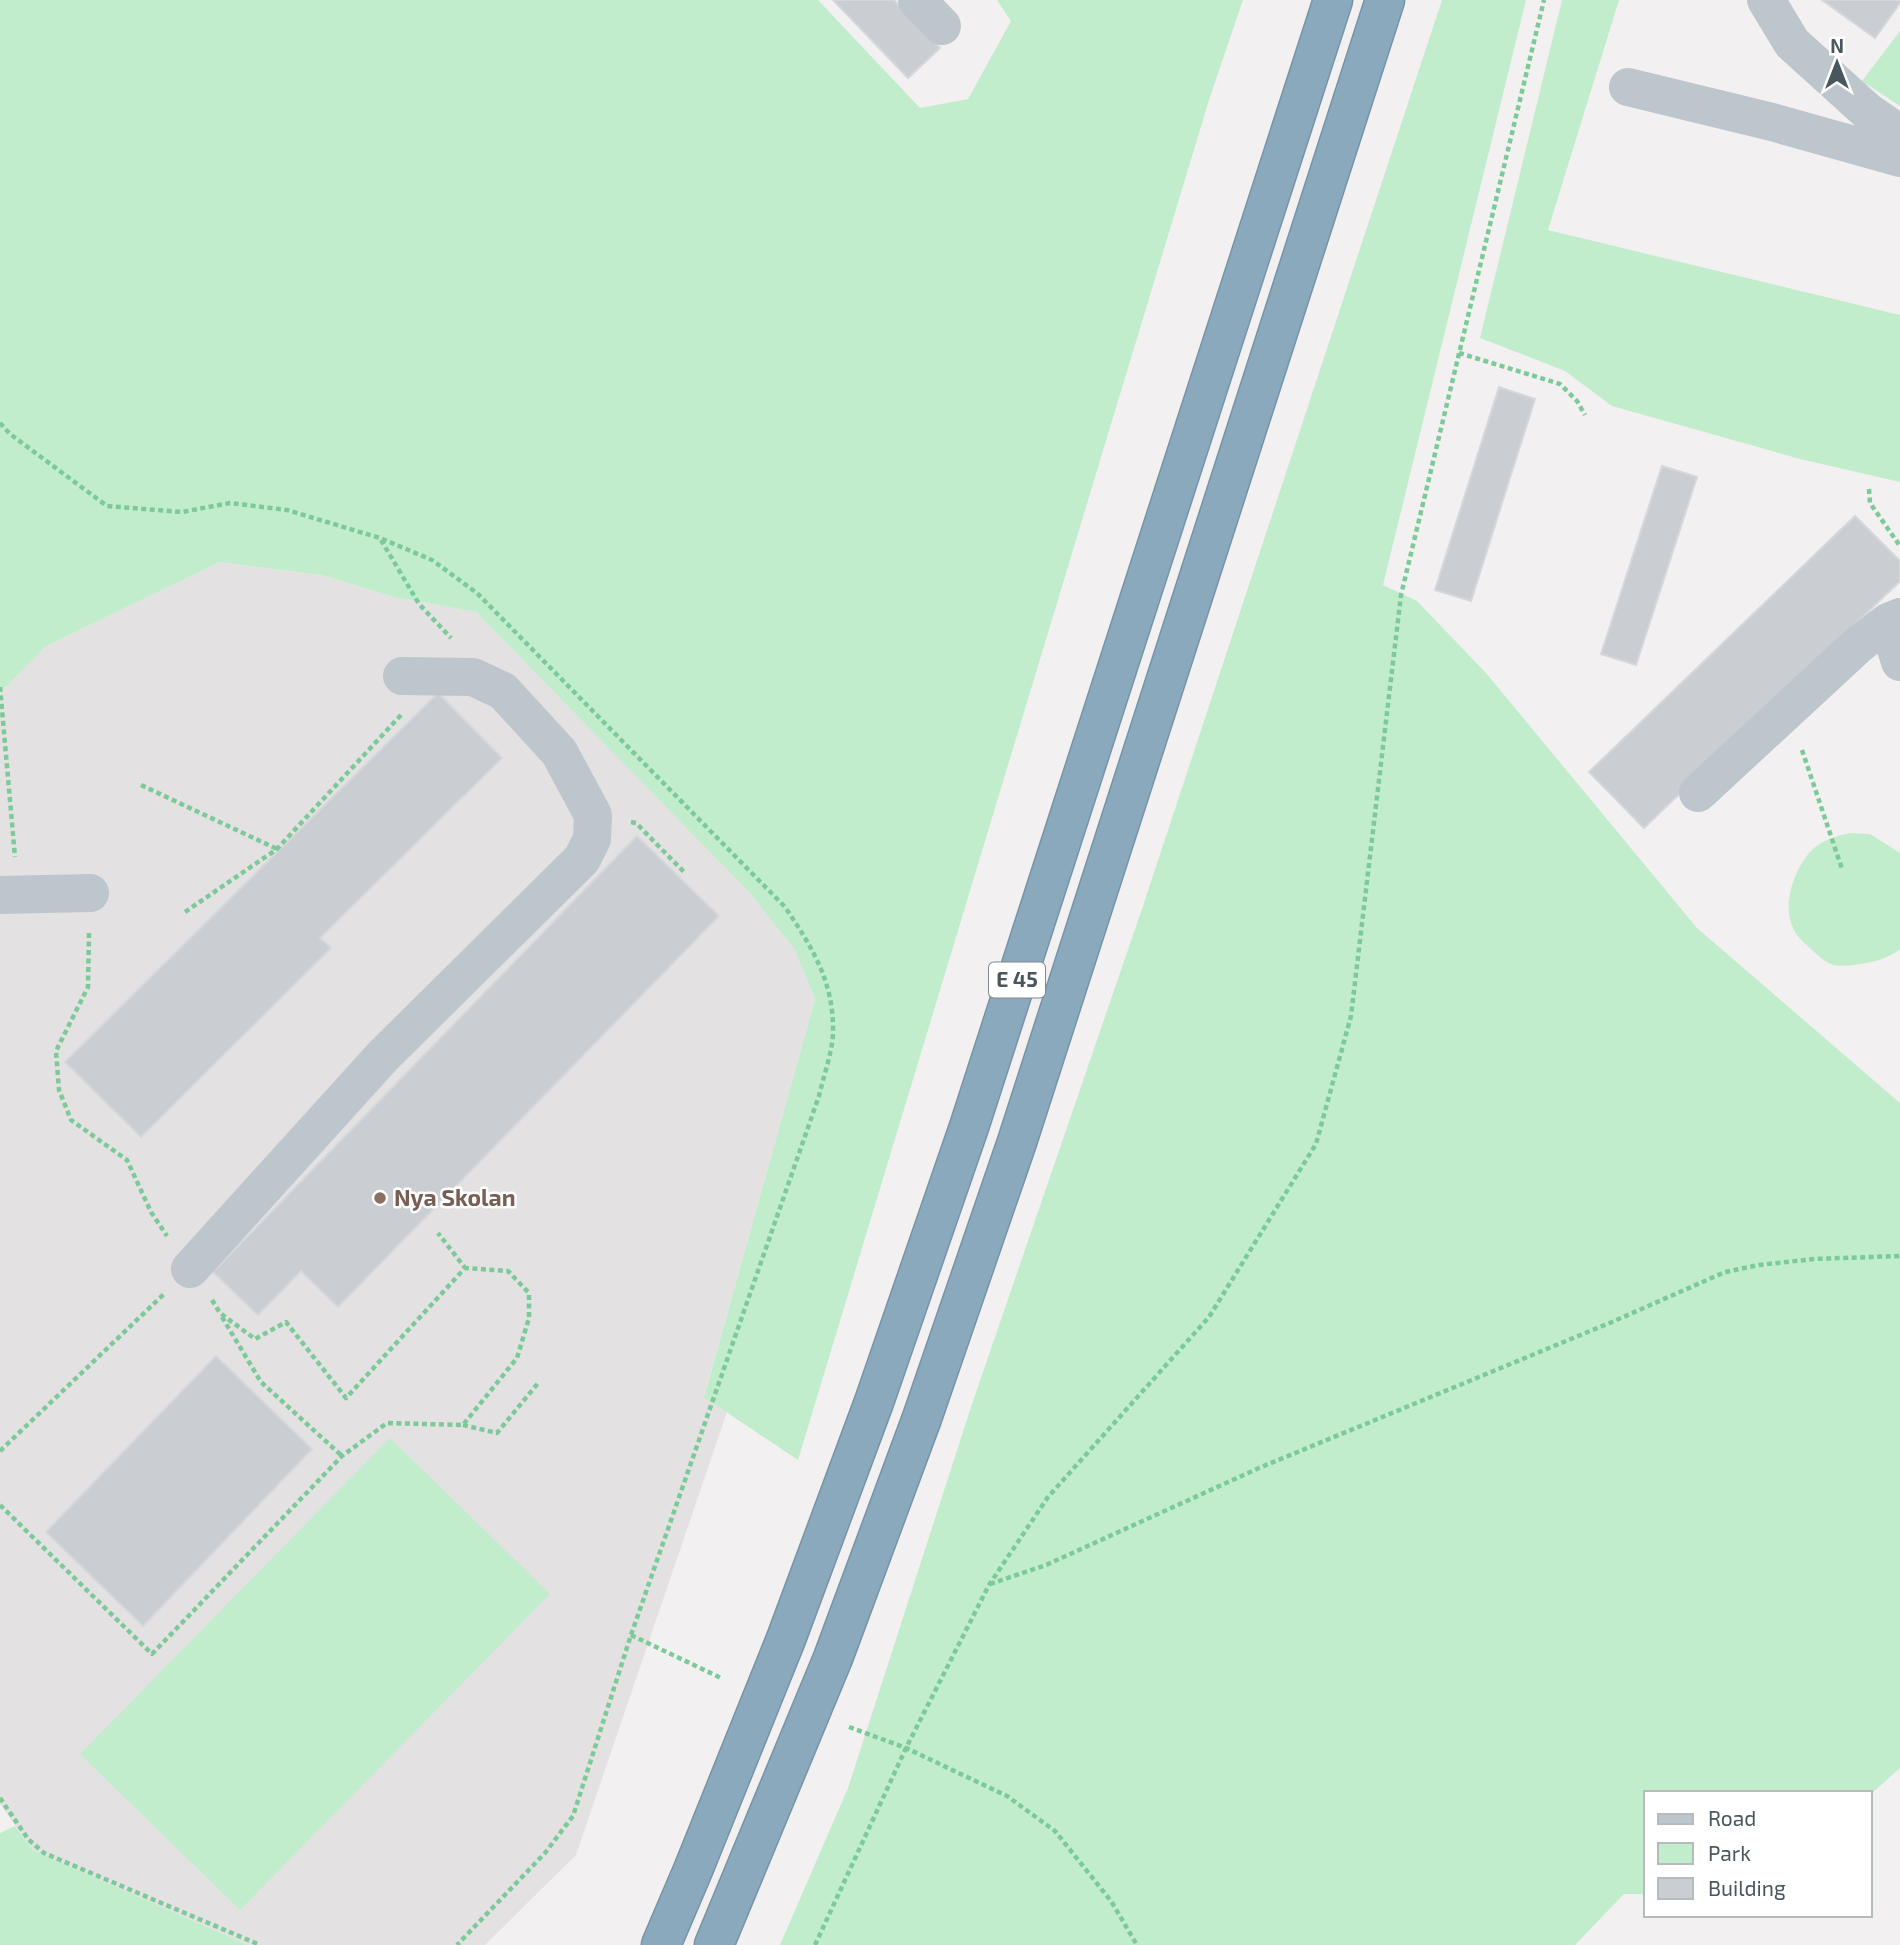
<svg xmlns="http://www.w3.org/2000/svg" width="1900" height="1945" viewBox="0 0 1900 1945" font-family="'Exo 2',sans-serif">
<style>
.education{fill:#e3e1e2}
.green{fill:#c2edcd}
.building{fill:#caced2;stroke:#d5d7db;stroke-width:2}
.lines{fill:none;stroke-linecap:round;stroke-linejoin:round}
.highway-casing{stroke:#7694a7;stroke-width:41}
.path{stroke:#7cc999;stroke-width:4.5;stroke-dasharray:5 3.5;stroke-linecap:butt}
.minor{stroke:#bdc6cc;stroke-width:38}
.highway{stroke:#8ba9bc;stroke-width:38}
.education-dot{fill:#8d6e63;stroke:#fff;stroke-width:2.5}
.labels{text-anchor:middle;stroke-width:5;stroke-linejoin:round;paint-order:stroke}
.shield{fill:#fff;stroke:#80898d;stroke-width:2}
.shield-label{font-size:21px;font-weight:bold;fill:#49565c}
.education-label{font-size:23px;font-weight:bold;fill:#785e54;stroke:#fff;text-anchor:start}
</style>
<rect width="100%" height="100%" fill="#f2f0f0"/>
<!-- education -->
<path class="education" d="M220,562L321,575L394,597L476,612L751,893L795,950L815,999L704,1396L727,1412L576,1855L485,1945H248L33,1850L0,1804V693L46,646Z"/>
<!-- green -->
<path class="green" d="M0,0H818L920,108L968,99L1011,21L997,0H1243L1209,100L798,1460L704,1397L815,999L795,950L750,893L476,612L394,597L321,575L220,562L46,646L0,693Z
M1442,0H1526L1383,585L1417,601L1486,673L1697,928L1900,1103V1768L1870,1795V1793H1646V1894H1624L1575,1945H780L848,1788L972,1404L1143,906Z
M1562,0H1619L1548,230L1900,315V482L1800,459L1612,406L1565,371L1480,338Z
M1900,31V106L1862,81Z
M1850,833L1870,834L1900,853V949C1889,958 1874,962 1861,964C1853,965 1842,967 1834,965C1826,963 1818,956 1812,950C1806,944 1798,938 1794,930C1781,906 1794,869 1811,851C1821,840 1837,836 1850,833Z
M390,1438L550,1594L240,1910L80,1754Z
M15,1826L33,1850L248,1945H0V1833Z"/>
<!-- building -->
<path class="building" d="M833,0H894L940,48L908,78Z
M1822,0H1900V3L1875,38Z
M1499,387L1535,399L1471,601L1435,590Z
M1662,466L1697,477L1636,665L1601,654Z
M1855,516L1900,561V581L1644,828L1589,772Z
M438,693L502,758L320,938L331,948L141,1137L65,1062Z
M637,836L719,916L338,1307L301,1271L258,1315L213,1272Z
M216,1356L312,1449L143,1626L46,1532Z"/>
<g class="lines">
<!-- highway casing -->
<g class="highway-casing">
<path id="highway" d="M661,1945L693,1870L786,1639L874,1402L969,1127L1333,0
M714,1945L833,1658L922,1418L1017,1142L1385,0"/>
</g>
<!-- path -->
<path class="path" d="M1459,353L1560,384L1577,401L1585,415
M0,423L10,434L107,506L182,512L230,503L287,510L380,538L432,560L477,593L785,907C812,947 834,982 833,1032C833,1050 823,1078 819,1096L631,1635L573,1816L545,1853L457,1945
M1869,489L1870,503L1900,546
M381,540L419,604L451,638
M0,687L15,857
M1802,750L1842,869
M141,785L277,849
M631,822L636,823L684,872
M185,912L277,849L401,715
M89,933L88,987L56,1051L59,1090L71,1120L127,1160L151,1212L167,1236
M212,1300L220,1313L255,1339L286,1322L346,1398L465,1268L438,1233
M222,1317L261,1382L342,1456
M463,1425L497,1433L539,1382
M0,1451L164,1294
M0,1505L152,1654L342,1456L387,1423L463,1425L517,1358L529,1318V1293L508,1271L465,1268
M990,1584L1046,1565L1259,1468L1612,1322L1725,1272L1759,1265L1814,1259L1900,1256
M631,1635L721,1678
M849,1727L906,1748L1007,1796L1055,1831L1111,1901L1137,1945
M0,1798L28,1839L44,1853L260,1945
M815,1945L906,1748L989,1585L1048,1497L1209,1317L1316,1144L1351,1016L1401,595L1544,0"/>
<!-- minor -->
<path class="minor" d="M917,0L942,26
M1766,0L1792,43L1867,111L1900,134
M1628,87L1772,122L1900,158
M1888,622L1900,662
M1698,793L1858,645L1888,622L1900,617
M0,895L90,893
M190,1269L383,1056L582,859L592,839L593,815L559,752L503,691L473,677L402,676"/>
<!-- highway -->
<use href="#highway" class="highway"/>
</g>
<!-- markers -->
<circle class="education-dot" cx="380" cy="1198" r="7"/>
<g class="labels">
<!-- shield labels -->
<rect class="shield" x="989" y="962.5" width="56" height="35" rx="5"/>
<g class="shield-label">
<text x="1017" y="987">E 45</text>
</g>
<!-- education labels -->
<g class="education-label">
<text x="394" y="1206">Nya Skolan</text>
</g>
</g>
<!-- legend -->
<rect x="1644" y="1791" width="228" height="126" fill="#ffffff" stroke="#b6bbbe" stroke-width="2"/>
<rect x="1658" y="1814" width="35" height="10" fill="#bdc6cc" stroke="#b6bbbe" stroke-width="2"/>
<text x="1708" y="1826" font-size="21" fill="#49565c">Road</text>
<rect x="1658" y="1843" width="35" height="21" fill="#c2edcd" stroke="#b6bbbe" stroke-width="2"/>
<text x="1708" y="1861" font-size="21" fill="#49565c">Park</text>
<rect x="1658" y="1878" width="35" height="21" fill="#caced2" stroke="#b6bbbe" stroke-width="2"/>
<text x="1708" y="1896" font-size="21" fill="#49565c">Building</text>
<!-- north arrow -->
<g transform="translate(1837 63)" stroke="#ffffff" stroke-width="5" paint-order="stroke">
<path d="M0-5L12 26L0 18L-12 26Z" fill="#49565c"/>
<text y="-10" font-size="19" font-weight="bold" text-anchor="middle" fill="#49565c">N</text>
</g>
</svg>
